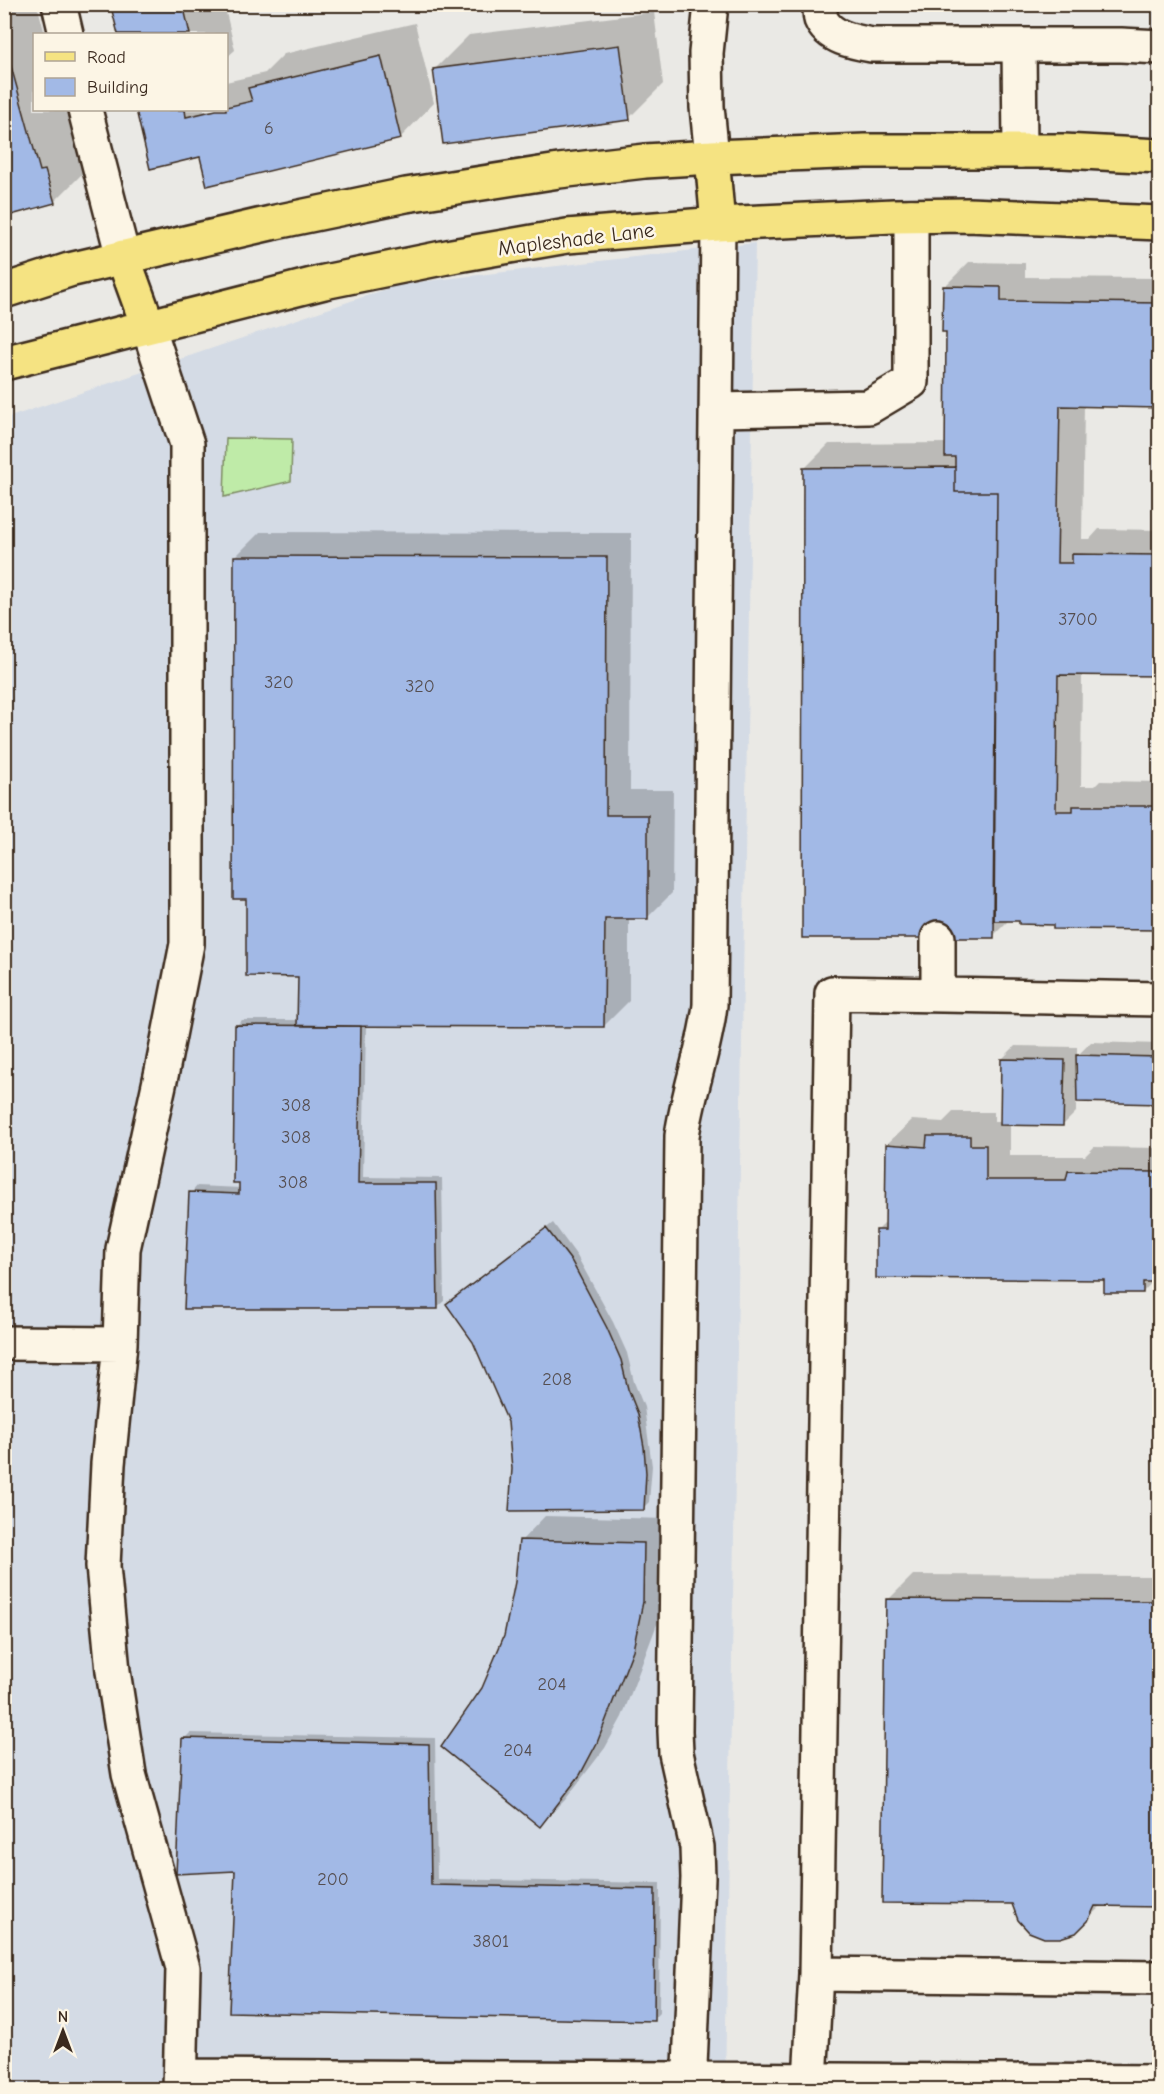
<svg xmlns="http://www.w3.org/2000/svg" width="1164" height="2094" viewBox="0 0 1164 2094" font-family="'Comic Neue',sans-serif">
<style>
.built{fill:#d4dbe5}
.green{fill:#bfeba8;stroke:#7d8a63;stroke-width:1.5}
.shadow{fill:#0003}
.building{fill:#a2b9e6;stroke:#3b2a1e;stroke-width:1.5}
.lines{fill:none;stroke-linecap:round;stroke-linejoin:round}
.minor-casing{stroke:#3b2a1e;stroke-width:38}
.major-casing{stroke:#3b2a1e;stroke-width:38}
.minor{stroke:#fcf5e5;stroke-width:33}
.major{stroke:#f5e382;stroke-width:33}
.labels{text-anchor:middle;stroke-width:5;stroke-linejoin:round;paint-order:stroke}
.number-label{font-size:18px;fill:#554e50}
.street-label{font-size:21px;fill:#3b2a1e;stroke:#fcf5e5}
</style>
<rect width="100%" height="100%" fill="#eae9e5"/>
<filter id="ink" filterUnits="userSpaceOnUse"><feTurbulence type="fractalNoise" baseFrequency=".0167" numOctaves="2"/><feDisplacementMap in="SourceGraphic" scale="12" xChannelSelector="R" yChannelSelector="G"/><feConvolveMatrix kernelMatrix="1 2 1 2 8 2 1 2 1" color-interpolation-filters="sRGB"/></filter>
<g filter="url(#ink)">
<!-- built -->
<path class="built" d="M755,243L725,2089H5L4,419L401,284Z"/>
<!-- green -->
<path class="green" d="M226,438L292,439L291,481L224,497Z"/>
<!-- shadow -->
<path class="shadow" d="M4,4H37L45,34H34V110H65L73,138L79,137L88,168L54,202L4,215Z
M116,4H224L235,50L226,58V34H119L113,8Z
M654,12L663,84L629,118L435,69L469,35Z
M415,23L434,103L401,137L208,184L201,155L151,167L137,110H226V82L265,73L284,54Z
M969,262L1025,263V277L1160,278V407L1084,405L1082,539H1090L1099,529L1160,530V675L1082,674L1081,786H1095L1100,781L1160,782V929L1010,919L993,936L804,469L829,444L946,443L947,331L944,287Z
M260,532L631,533L630,790H673L672,893L647,918H629V1001L604,1026L366,1025L363,1177L442,1178L444,1301L437,1307L191,1193L197,1186L241,1188L236,1026L242,1020H299V975L247,898L235,557Z
M1091,1042L1160,1044V1103L1076,1101V1112L1063,1125L1010,1124V1156H1085L1094,1147L1160,1148V1280H1154L1143,1292L1106,1279L878,1230L886,1222L887,1144L912,1120L943,1122L953,1112H994V1121H1001L1002,1059L1015,1046L1077,1047V1056Z
M553,1223L577,1256L613,1322L627,1353L634,1382L644,1407L652,1466L649,1502L643,1508L514,1469L510,1422L454,1298Z
M545,1516L668,1519L667,1576L657,1624L622,1717L605,1748L565,1800L540,1825L483,1688L506,1636L516,1583L521,1541Z
M913,1575L1160,1576V1905L1103,1904L1075,1931L888,1600Z
M190,1733L435,1738L437,1879L660,1883L659,2013L653,2019L237,1869L184,1739Z"/>
<!-- building -->
<path class="building" d="M123,4H183L190,34H118L111,7Z
M4,41L40,171L45,170L55,203L4,217Z
M620,45L630,120L443,144L433,69Z
M381,56L401,139L207,186L200,157L150,169L136,110H185L186,117L216,110H226V107L252,101L248,88Z
M943,286L1001,287V301L1160,303V408L1060,406L1057,563H1072V554L1160,555V676L1058,675L1056,811H1073V806H1160V930L1053,929V925L1019,924V921H993L997,492H955V457H945L946,332H942Z
M955,467V492H997L994,938H802L803,468Z
M234,556L607,557L606,815H648V919H605L604,1027L297,1026L298,977L246,976V899H233Z
M235,1025L361,1026L358,1183H436L438,1309H184L189,1192L239,1194V1183H233Z
M1076,1055L1160,1057V1104L1077,1102Z
M1001,1059L1065,1060L1063,1126L1000,1125Z
M927,1136H970V1145H986V1180H1066L1068,1171L1160,1172V1282H1143V1293H1104V1280L876,1278V1230H885L886,1144L926,1147Z
M546,1228L572,1262L607,1328L621,1360L628,1389L638,1414L644,1447L646,1473L644,1510L509,1511L512,1469L508,1422L473,1342L446,1304Z
M519,1540L644,1543L643,1602L633,1650L597,1743L580,1775L540,1827L441,1747L482,1688L504,1636L515,1582Z
M886,1599L1160,1601V1907L1095,1906L1088,1921L1076,1933L1060,1938H1044L1029,1932L1018,1920L1012,1904L882,1903Z
M182,1738L429,1744L431,1885L655,1889L654,2021L229,2012L235,1871L176,1874Z"/>
<g class="lines">
<!-- minor casing -->
<g class="minor-casing">
<path id="minor" d="M59,4L66,34
M711,4L706,53L707,107L712,157
M820,4C820,9 820,16 821,19C829,38 855,42 872,45H1121L1160,47
M1019,45L1020,151
M85,110L123,257
M148,326L187,444V944L162,1071L123,1249L120,1344L108,1464L103,1566L113,1671L129,1774L183,1968L180,2090
M716,410L869,407L911,382V216
M938,938V995
M4,1343L120,1344
M816,1974L1160,1978
M181,2076L1160,2082
M810,2080L816,1974L832,993L1160,999
M689,2090L698,1878L697,1847L676,1753L675,1731L682,1136C688,1092 705,1050 710,1005L718,224"/>
</g>
<!-- major casing -->
<g class="major-casing">
<path id="major" d="M712,157L718,224
M123,257L148,326
M4,291L69,270L271,223L406,195L559,171L645,161L712,157L865,151H1063L1160,156
M4,363L324,282L452,256L567,236L718,224L894,216L968,215L1160,223"/>
</g>
<!-- minor -->
<use href="#minor" class="minor"/>
<!-- major -->
<use href="#major" class="major"/>
</g>
</g>
<g class="labels">
<!-- number labels -->
<g class="number-label">
<text x="269" y="134">6</text>
<text x="1078" y="625">3700</text>
<text x="279" y="688">320</text>
<text x="420" y="692">320</text>
<text x="296" y="1111">308</text>
<text x="296" y="1143">308</text>
<text x="293" y="1188">308</text>
<text x="557" y="1385">208</text>
<text x="552" y="1690">204</text>
<text x="518" y="1756">204</text>
<text x="333" y="1885">200</text>
<text x="491" y="1947">3801</text>
</g>
<!-- street labels -->
<g class="street-label">
<text transform="translate(576 239) rotate(-7)" y="7">Mapleshade Lane</text>
</g>
</g>
<!-- margin -->
<rect width="1164" height="2094" fill="none" stroke="#fcf5e5" stroke-width="24"/>
<rect x="12" y="12" width="1140" height="2070" fill="none" stroke="#3b2a1e" stroke-width="2" filter="url(#ink)"/>
<!-- legend -->
<rect x="33" y="33" width="195" height="78" fill="#fcf5e5" stroke="#afa495" stroke-width="1.5"/>
<rect x="45" y="52" width="30" height="9" fill="#f5e382" stroke="#afa495" stroke-width="1.5"/>
<text x="87" y="63" font-size="18" fill="#3b2a1e">Road</text>
<rect x="45" y="78" width="30" height="18" fill="#a2b9e6" stroke="#afa495" stroke-width="1.5"/>
<text x="87" y="93" font-size="18" fill="#3b2a1e">Building</text>
<!-- north arrow -->
<g transform="translate(63 2031)" stroke="#fcf5e5" stroke-width="4.5" paint-order="stroke">
<path d="M0-4.5L10 22L0 15L-10 22Z" fill="#3b2a1e"/>
<text y="-9" font-size="16" font-weight="bold" text-anchor="middle" fill="#3b2a1e">N</text>
</g>
</svg>
